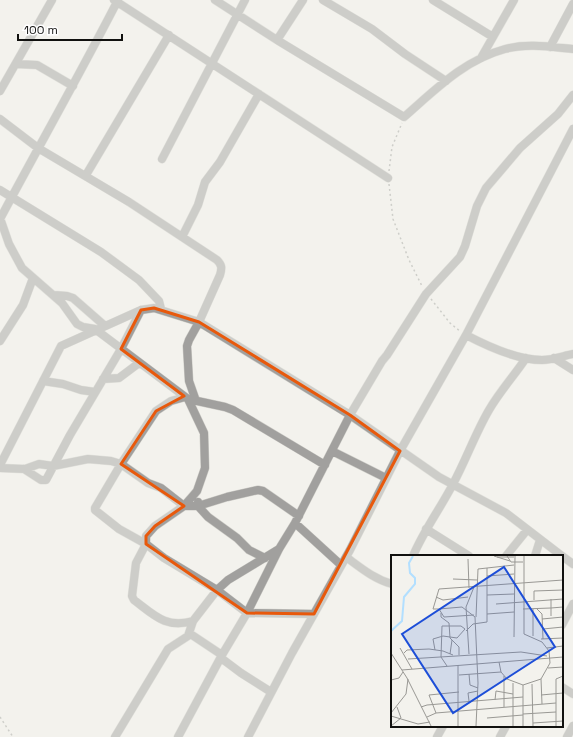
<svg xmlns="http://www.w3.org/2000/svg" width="573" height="737" viewBox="0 0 573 737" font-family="'Space Grotesk',sans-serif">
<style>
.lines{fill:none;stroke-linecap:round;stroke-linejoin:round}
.minor-casing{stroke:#cfcec9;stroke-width:9}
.path{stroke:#a3a39f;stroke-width:1.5;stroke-dasharray:2 3;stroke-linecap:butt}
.minor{stroke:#a1a09e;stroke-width:8}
.marked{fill:none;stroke:#e8590c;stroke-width:3;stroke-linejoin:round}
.inset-river{fill:none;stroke:#b2dfff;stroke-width:2}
.inset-road{fill:none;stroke:#999894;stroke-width:1}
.view{fill:#1d4ed8;fill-opacity:0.15;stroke:#1d4ed8;stroke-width:2}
.inset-edge{fill:none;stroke:#11110f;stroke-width:2}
</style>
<rect width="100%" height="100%" fill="#f3f2ed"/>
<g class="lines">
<!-- minor casing -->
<g class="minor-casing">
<path id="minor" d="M114,0L388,178
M215,0L277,40L404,117C435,90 464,60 505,49C527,43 551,47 573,49
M323,0L372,29L405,54L446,81
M433,0L493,37
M277,40L303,0
M550,47L573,4
M481,58L514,0
M16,64L37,65L73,86
M0,91L52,0
M0,119L38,148L129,202L217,260C222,265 222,268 220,275L199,322L189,340L187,346L189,381L196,401
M162,159L245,0
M86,175L169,35
M0,190L101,252L139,280L159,301L161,309
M0,218L9,244L22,268L62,303L77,324L83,327L95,329L188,399L225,407L233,410L325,465
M0,219C39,146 80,74 118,0
M182,237L198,205L205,182L220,162L259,94
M54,295L67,296L73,298L105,326
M466,335C487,346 518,360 542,360C552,360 563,356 573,354
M0,341L23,305L33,278
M554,358L573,370
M103,379L119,378L139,363
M43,381L63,384L81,390L95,392
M185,397L171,401L156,411L121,464L95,508V510L119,529L146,544L164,558L217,590L247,613L314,614
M188,399L204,433L205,468L197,491L191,498L184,506L155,526L146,536V544L136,563L132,596L134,600C154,615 166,629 193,621
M332,451L386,478
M0,465L61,346L141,310L154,308L199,322L350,415L439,477L506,513L562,556
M0,468L25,469L39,464L53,466L88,459L111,461L121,464L148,483L161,488L184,506H198L227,497L258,490L263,491L299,516
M24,469L41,480H46L70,435L121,349L141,310
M198,502V506L208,517L237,538L249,550L265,558
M295,523L341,565
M426,529L469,556
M413,556C424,530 440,509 453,484C466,460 475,434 489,410C500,391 514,376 526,358
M506,556L527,530
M535,556L540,540
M562,556L573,564
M346,557C361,568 374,579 392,584
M562,625L573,604
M189,633L222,655
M221,658L241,673L271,692
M562,687L573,694
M115,737L168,649L188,636L193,621L217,590L228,580L279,549
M178,737L222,655L247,613L279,549L295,523L350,415L382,361L387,355L426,294L460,257L465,246L477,206L486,188L520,148L558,114L573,95
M248,737L292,653L350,550L400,451L466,335L573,129
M437,737L443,726
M500,737L506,726
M567,737L573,726"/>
</g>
<!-- path -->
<path class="path" d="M389,171L392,147L402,123
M389,184L393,219L409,260L422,286
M431,299L450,323L461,332
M0,717L13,737"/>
<!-- minor -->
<use href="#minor" class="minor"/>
</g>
<!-- marked area -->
<path d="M0 0H573V737H0ZM154,308L199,322L350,415L400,451L314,614L247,613L146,544V536L155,526L184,506L121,464L156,411L184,396L121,349L141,310Z" fill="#f3f2ed" fill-opacity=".55" fill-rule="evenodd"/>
<path class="marked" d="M154,308L199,322L350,415L400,451L314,614L247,613L146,544V536L155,526L184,506L121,464L156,411L184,396L121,349L141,310Z"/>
<!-- overview -->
<g transform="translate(391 555)">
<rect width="172" height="172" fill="#f3f2ed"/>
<path class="inset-river" d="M0,76L11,66L13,42L24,29V23L19,18L18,8L22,1"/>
<path class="inset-road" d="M103,1L119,6M116,1L120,7H132M106,2H123M77,4L78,33M96,21L123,19M62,24L86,25M96,40L123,39M45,42L52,45L77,42M143,45V36L172,35M105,49L172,44M48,54L71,52L84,62L87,128L85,171M132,54L160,53V44M142,54V81M146,54L151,59L152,84M50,58V62L58,68L59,83L68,92V100M96,59L123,57M160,61V53L172,52M53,62L48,54H42L48,34L172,25M53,62L83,60M85,62L87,14L123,10M151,64L172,62M152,74L172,72M75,76L82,69L96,67V13M123,82L124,1M150,84L172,83M9,93L21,114M156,93L172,91M44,95L42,84L52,81L66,83L74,74M0,98L16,123L40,171M13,98L16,95L38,94L52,96L62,100M59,99L61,85M78,99L75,52L83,32M17,104L130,97L156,101M108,107L110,117L116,124L132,130L150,124L159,108L158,96L151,87L133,79V1M67,110V171M56,111L50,102L51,71H70L74,74M157,113L172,112M11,115L172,102M78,119L79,130L87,133M68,120L110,117M113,121V152M150,124L151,149M0,125L8,123L12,117M141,129L142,171M132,130V171M150,140L172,138M104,145L105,136L122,139M78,146L77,138L87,136M30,152L36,150L132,142M0,158L15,139L17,124M45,158L38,140L68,137M132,159L165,157M0,161L27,169L39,167M36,162L45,158L165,148M96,163L132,160M142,168L172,166M0,171L10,163L6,152M122,171V128M165,171V124L172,121"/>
<path class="view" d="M113,12L164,92L62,158L11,79Z"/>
<rect width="172" height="172" class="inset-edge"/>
</g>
<!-- scale -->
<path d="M18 34v6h104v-6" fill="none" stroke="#11110f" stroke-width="2"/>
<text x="24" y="34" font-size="12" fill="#11110f" stroke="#ffffff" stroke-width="3" paint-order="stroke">100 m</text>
</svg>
